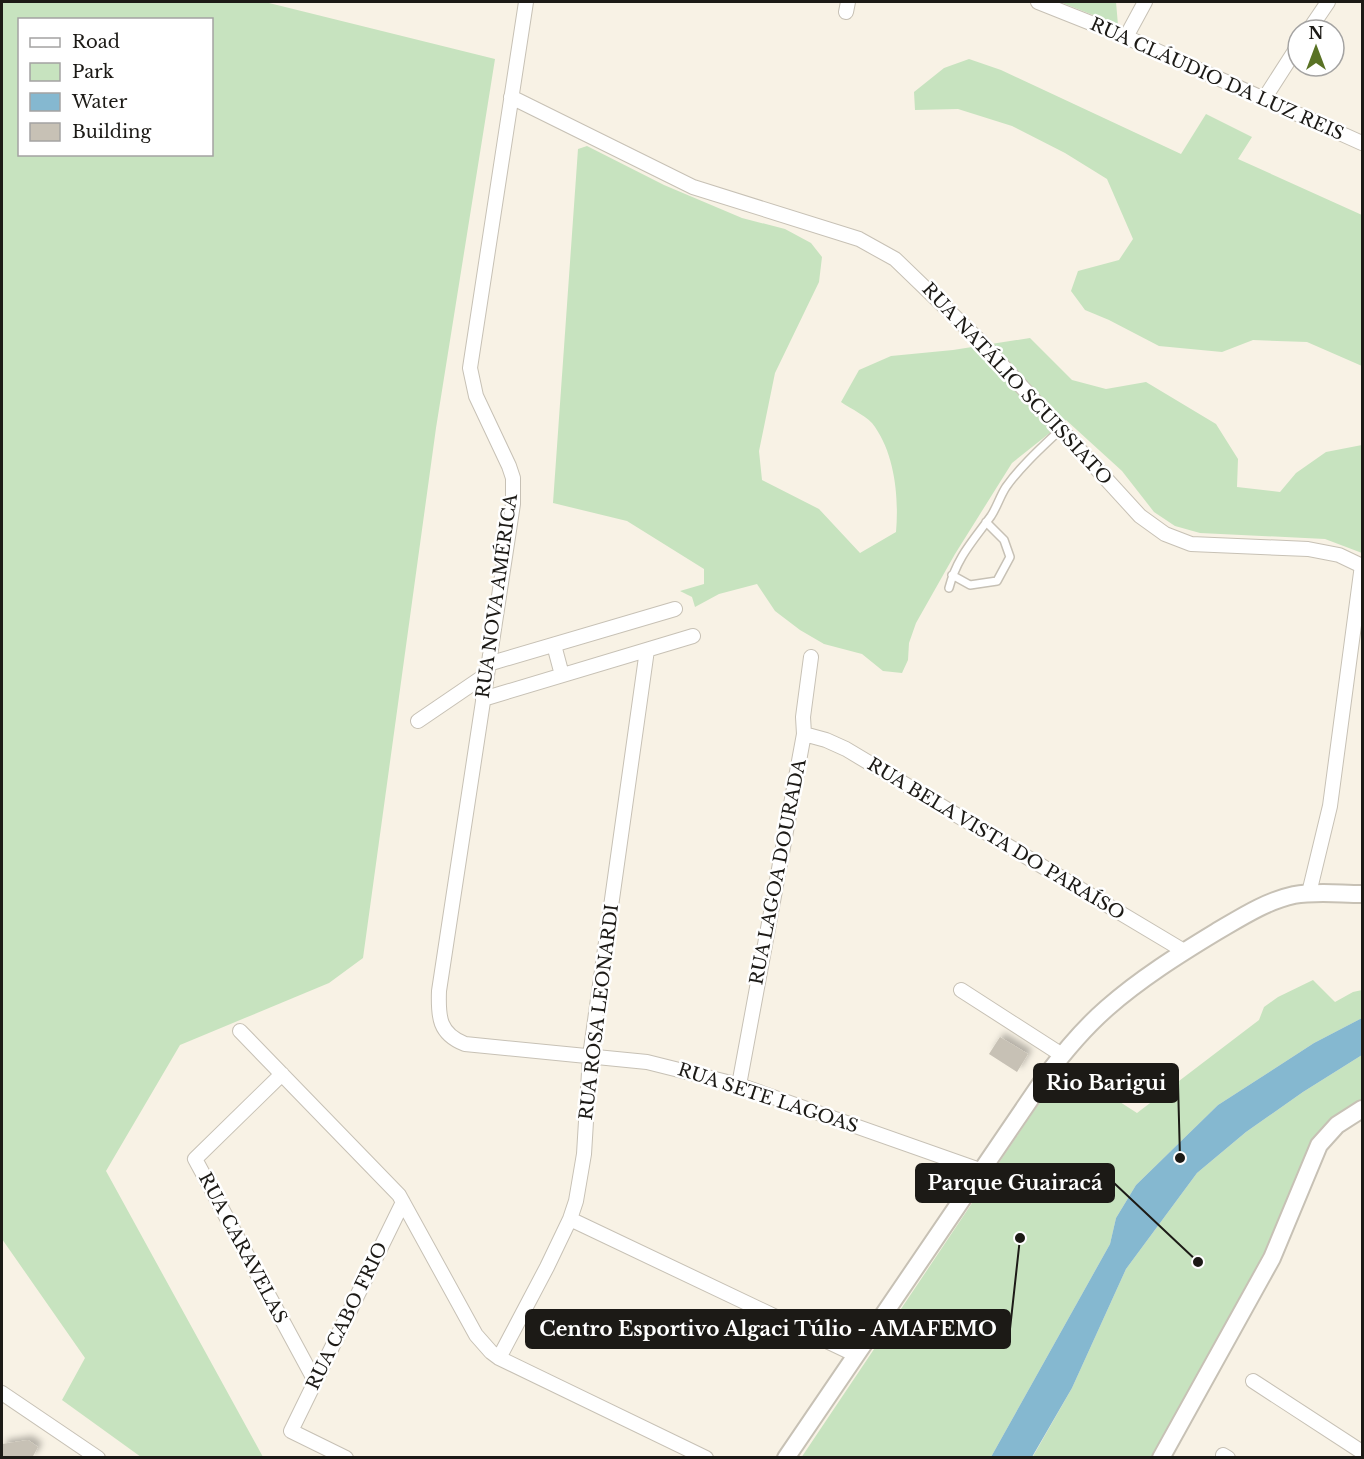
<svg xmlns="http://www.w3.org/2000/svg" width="1364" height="1459" viewBox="0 0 1364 1459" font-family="'Libre Baskerville',serif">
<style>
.green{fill:#c7e3bf;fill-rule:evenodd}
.water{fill:#85b8d0}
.building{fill:#c7c1b5;filter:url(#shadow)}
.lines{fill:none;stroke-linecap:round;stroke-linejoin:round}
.service-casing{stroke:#c7c1b5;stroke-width:10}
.minor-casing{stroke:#c7c1b5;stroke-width:16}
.tertiary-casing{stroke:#c7c1b5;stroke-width:20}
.service{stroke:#fff;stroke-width:7}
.minor{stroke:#fff;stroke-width:14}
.tertiary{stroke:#fff;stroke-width:16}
.labels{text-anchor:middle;stroke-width:5;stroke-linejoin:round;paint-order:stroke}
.street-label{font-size:18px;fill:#1c1a16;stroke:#fff}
.leader{fill:none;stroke:#1c1a16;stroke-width:2}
.callout-dot{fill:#1c1a16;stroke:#fff;stroke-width:2}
.callout{fill:#1c1a16;stroke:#1c1a16;stroke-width:2}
.callout-label{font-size:20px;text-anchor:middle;font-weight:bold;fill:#fff}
</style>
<defs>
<filter id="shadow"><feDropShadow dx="4.5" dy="-4.5" stdDeviation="3" flood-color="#0004"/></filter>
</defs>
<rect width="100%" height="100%" fill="#f8f2e5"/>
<!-- green -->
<path class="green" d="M2,2H265L495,59L436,428L363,958L329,983L180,1045L106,1171L263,1457H141L62,1400L85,1358L2,1239ZM20,20H212V154H20Z
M1060,2H1116L1118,25Z
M969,59L1001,70L1181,154L1206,114L1252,137L1238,159L1362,215V366L1307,342L1253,340L1222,352L1159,346L1109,320L1085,310L1071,291L1078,271L1119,260L1133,239L1107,179L1065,153L1012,126L958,109L915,110L914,92L944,68Z
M587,146L664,185L742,218L785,229L811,243L822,257L819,282L775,373L759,451L762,480L819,509L860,553L896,532C899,498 895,456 875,427C869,417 851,409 841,402L859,370L891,356L953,350L1030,338L1072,380L1106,389L1146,382L1216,424L1238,459L1237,487L1280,492L1296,473L1326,452L1362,445V553L1325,539L1200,533L1175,526L1154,512L1122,471L1066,420L1012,463L955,554L916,623L909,643L908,660L902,673L883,671L862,654L824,644L800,630L775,611L757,584L719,594L695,607L692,597L680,591L704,584V569L627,521L553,503L578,149Z
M1313,980L1335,1002L1353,992L1362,990V1018L1314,1043L1218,1105L1136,1185L1116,1218L1110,1244L991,1457L801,1458L1064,1066L1137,1113L1259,1020L1264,1007L1278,997Z
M1362,1055V1100L1338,1115L1318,1134L1304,1159L1268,1256L1158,1457L1032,1458L1072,1388L1126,1269L1197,1173L1246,1132L1303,1092Z"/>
<!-- water -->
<path class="water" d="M1362,1018V1055L1303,1092L1246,1132L1197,1173L1126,1269L1072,1388L1032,1457H991L1110,1244L1116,1218L1136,1185L1218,1105L1314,1043Z"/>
<!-- building -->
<path class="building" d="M1000,1037L1028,1054L1017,1072L989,1054Z
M28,1440L38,1447L32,1458H2V1444Z"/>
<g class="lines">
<!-- service casing -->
<g class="service-casing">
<path id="service" d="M952,575L970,585L997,581L1010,557L1004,540L986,522
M949,588C957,557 973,541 991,516C997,507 1000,496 1006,487C1021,466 1041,448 1060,430"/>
</g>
<!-- minor casing -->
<g class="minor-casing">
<path id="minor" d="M526,2L470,368L476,396L509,466L513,478V504L439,991C438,1017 439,1034 465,1044L647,1062L739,1085L980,1170
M1038,2L1126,37L1362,143
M846,12L848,2
M1309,30L1328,2
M1126,37L1145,2
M511,97L693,187L859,239L895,259L980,341L1140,516L1165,534L1191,544L1308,549L1339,555L1362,566
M1264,99L1298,46
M554,645L562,675
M488,664L675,609
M483,699L693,636
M418,721L487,674
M804,734L826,740L846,749L1184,951
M1309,893L1330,806L1362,565
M961,990L1062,1055
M240,1031L399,1195L476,1335L491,1352L499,1358L706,1458
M282,1074L195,1159L315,1381
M739,1085L804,734L803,717L811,657
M570,1219L856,1355
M499,1358L547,1267L570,1219L576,1201L584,1154L590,1056L647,650
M1253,1381L1362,1452
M2,1393L98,1458
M1223,1455L1228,1458
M346,1458L291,1431L403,1202"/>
</g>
<!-- tertiary casing -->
<g class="tertiary-casing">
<path id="tertiary" d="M786,1458L1046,1076C1064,1052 1084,1028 1107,1008C1140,979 1178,955 1216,932C1240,918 1266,901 1294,895C1316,891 1340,894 1362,894
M1161,1458L1272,1258L1319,1145L1337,1125L1362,1109"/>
</g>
<!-- service -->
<use href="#service" class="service"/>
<!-- minor -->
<use href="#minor" class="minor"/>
<!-- tertiary -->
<use href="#tertiary" class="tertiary"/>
</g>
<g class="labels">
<!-- street labels -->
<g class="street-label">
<text transform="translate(1217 79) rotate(24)" y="6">RUA CLÁUDIO DA LUZ REIS</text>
<text transform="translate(1017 384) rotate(47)" y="6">RUA NATÁLIO SCUISSIATO</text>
<text transform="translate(497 596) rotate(-82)" y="6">RUA NOVA AMÉRICA</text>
<text transform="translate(996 839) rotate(31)" y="6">RUA BELA VISTA DO PARAÍSO</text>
<text transform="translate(778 872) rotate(-79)" y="6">RUA LAGOA DOURADA</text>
<text transform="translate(599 1012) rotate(-83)" y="6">RUA ROSA LEONARDI</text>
<text transform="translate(768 1098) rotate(18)" y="6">RUA SETE LAGOAS</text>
<text transform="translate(243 1248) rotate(62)" y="6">RUA CARAVELAS</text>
<text transform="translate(347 1316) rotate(-64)" y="6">RUA CABO FRIO</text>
</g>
</g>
<!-- callouts -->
<path class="leader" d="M1180 1158L1178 1083M1198 1262L1114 1183M1020 1238L1010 1329"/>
<g class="callout-dot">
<circle cx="1180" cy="1158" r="6"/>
<circle cx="1198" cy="1262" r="6"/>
<circle cx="1020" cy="1238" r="6"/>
</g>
<g class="callout">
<rect x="1034" y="1064" width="144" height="38" rx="6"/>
<rect x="916" y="1164" width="198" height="38" rx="6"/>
<rect x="526" y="1310" width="484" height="38" rx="6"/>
</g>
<g class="callout-label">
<text x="1106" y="1090">Rio Barigui</text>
<text x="1015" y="1190">Parque Guairacá</text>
<text x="768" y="1336">Centro Esportivo Algaci Túlio - AMAFEMO</text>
</g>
<!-- border -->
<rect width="1364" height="1459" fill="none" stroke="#1c1a16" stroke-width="6"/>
<!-- legend -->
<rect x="18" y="18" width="195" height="138" fill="#ffffff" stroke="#a4a3a2" stroke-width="1.5"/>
<rect x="30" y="38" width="30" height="9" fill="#ffffff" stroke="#a4a3a2" stroke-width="1.5"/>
<text x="72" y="48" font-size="18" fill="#1c1a16">Road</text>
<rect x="30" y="63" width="30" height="18" fill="#c7e3bf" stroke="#a4a3a2" stroke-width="1.5"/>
<text x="72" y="78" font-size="18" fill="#1c1a16">Park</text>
<rect x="30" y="93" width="30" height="18" fill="#85b8d0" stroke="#a4a3a2" stroke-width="1.5"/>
<text x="72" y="108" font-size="18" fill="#1c1a16">Water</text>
<rect x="30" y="123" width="30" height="18" fill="#c7c1b5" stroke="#a4a3a2" stroke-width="1.5"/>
<text x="72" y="138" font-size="18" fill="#1c1a16">Building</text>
<!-- north arrow -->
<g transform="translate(1316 48)"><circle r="28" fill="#ffffff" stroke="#a4a3a2" stroke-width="1.5"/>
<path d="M0-4.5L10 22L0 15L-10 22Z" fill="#597224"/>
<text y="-9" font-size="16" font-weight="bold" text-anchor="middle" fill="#1c1a16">N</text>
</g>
</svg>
